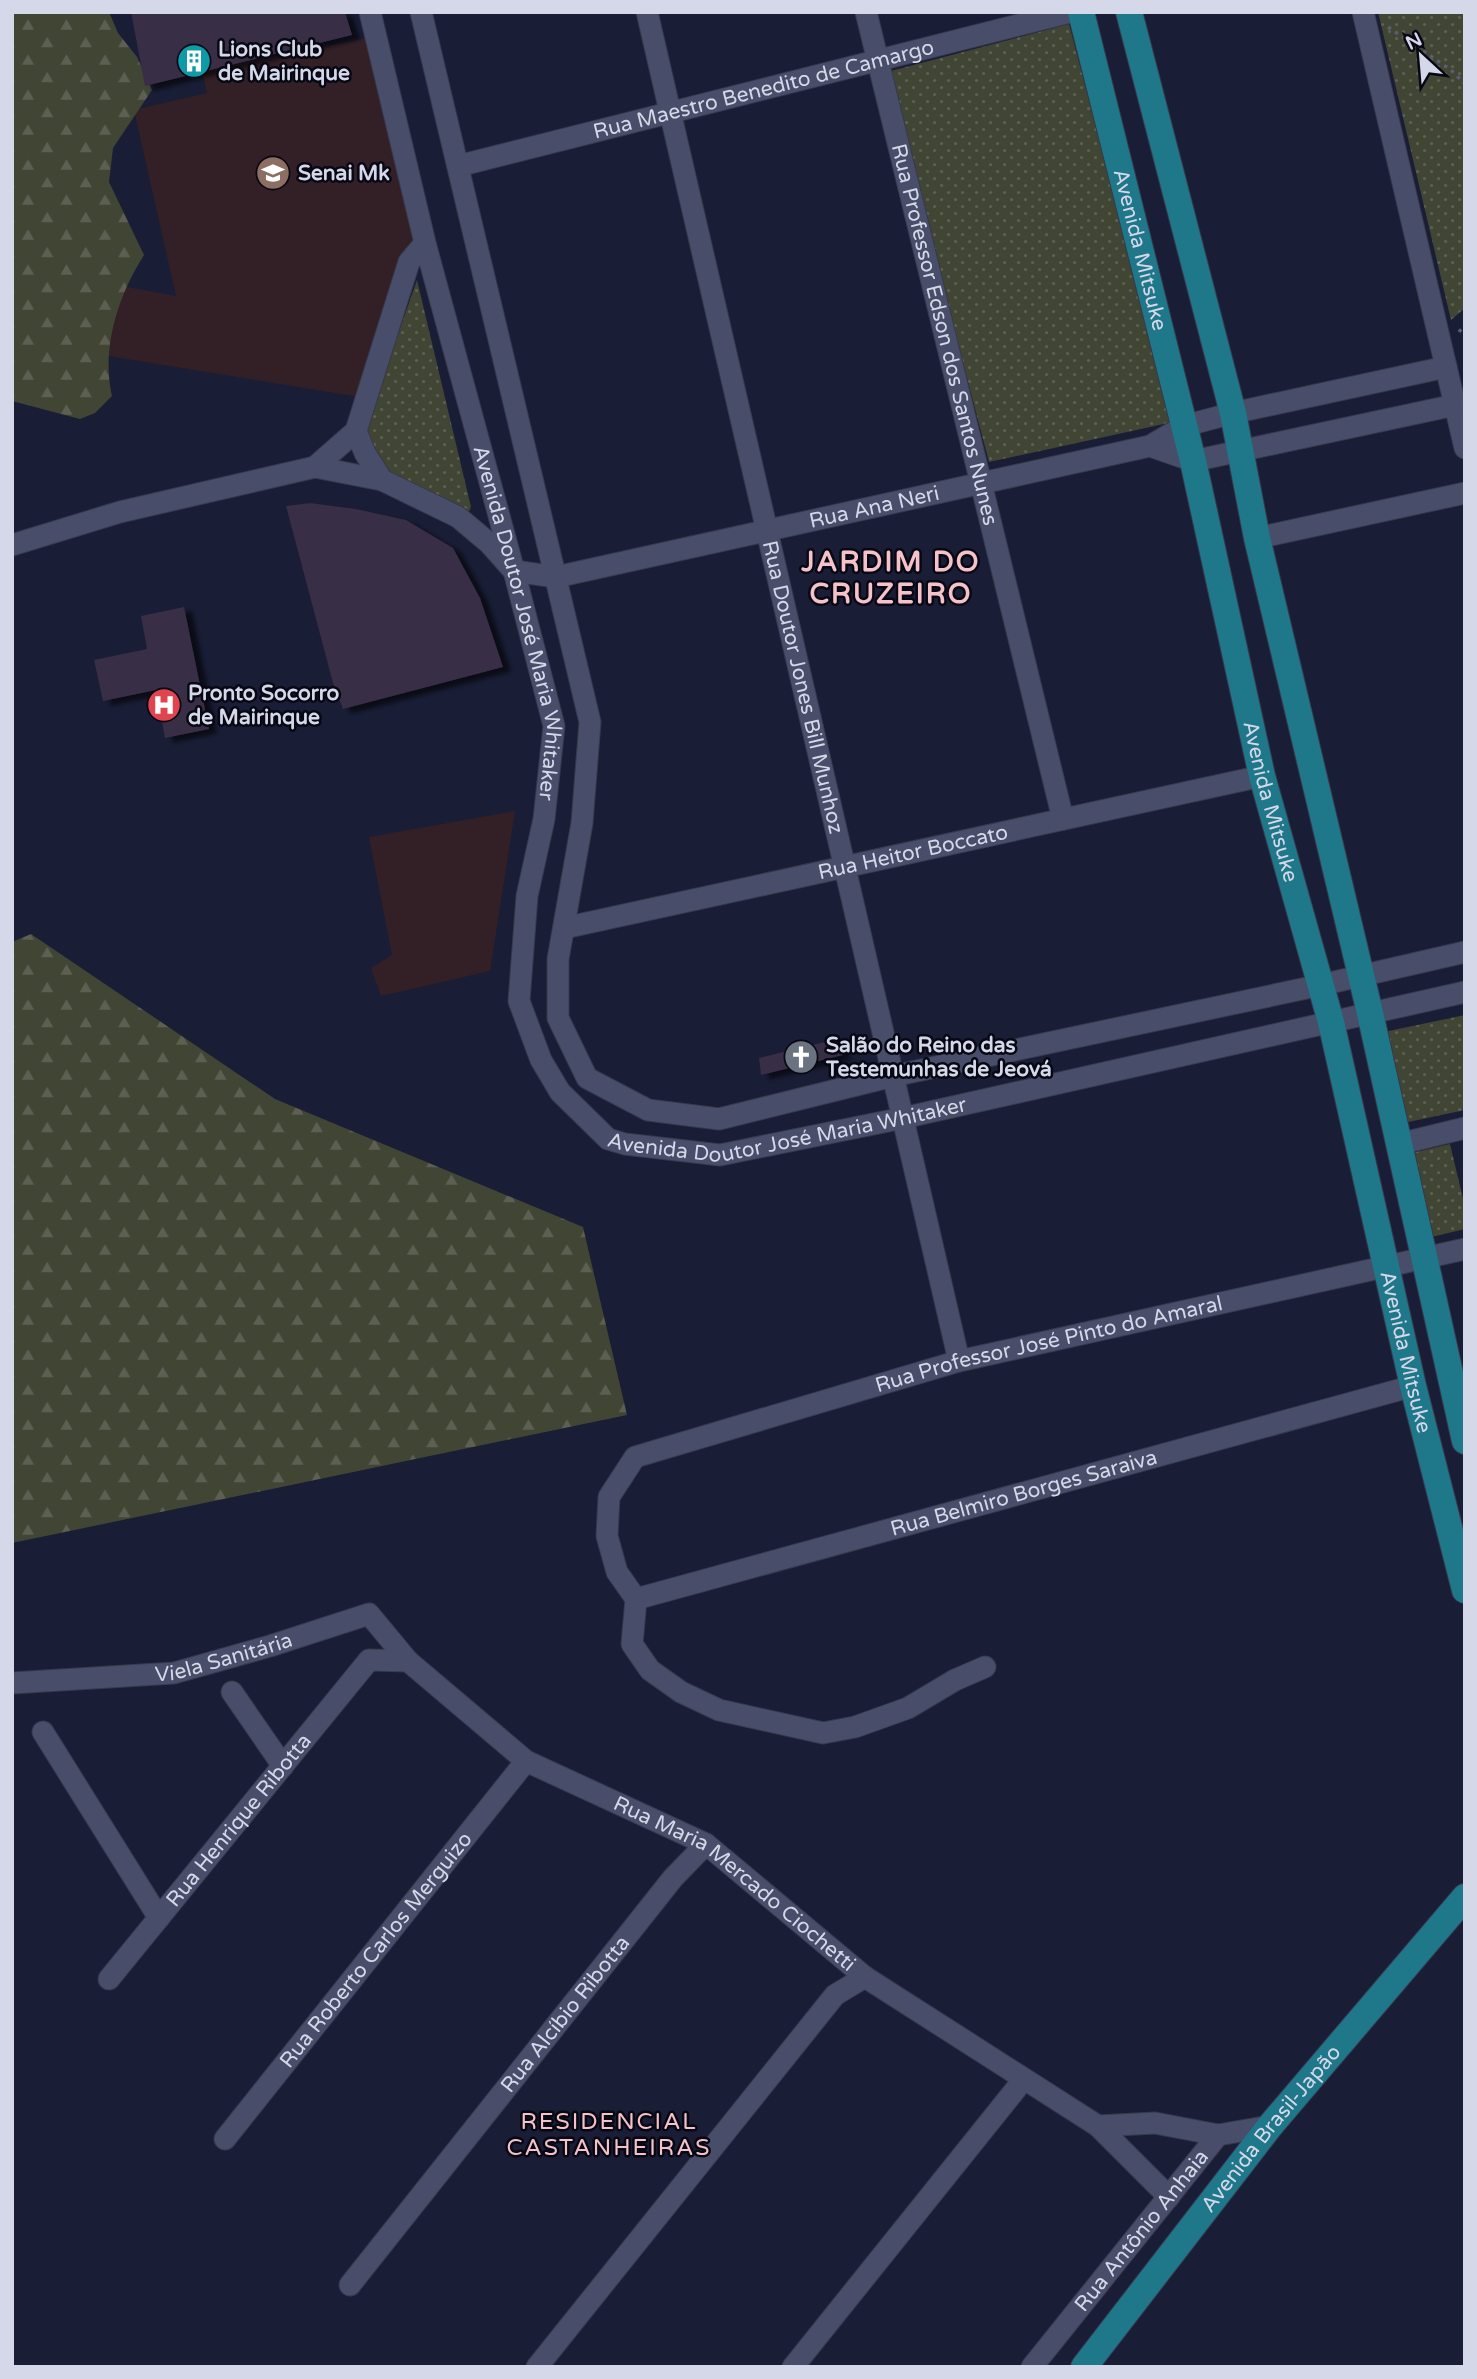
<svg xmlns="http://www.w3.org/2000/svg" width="1477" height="2379" viewBox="0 0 1477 2379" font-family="'Varela Round',sans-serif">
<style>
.education{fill:#332027}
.forest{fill:url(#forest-firs)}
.park{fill:url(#park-dots)}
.building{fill:#382d44;filter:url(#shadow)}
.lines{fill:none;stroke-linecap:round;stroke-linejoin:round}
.minor-casing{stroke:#37394d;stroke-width:23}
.major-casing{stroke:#37394d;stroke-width:28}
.path{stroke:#595d72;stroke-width:3.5;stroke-dasharray:3.5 5;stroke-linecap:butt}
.minor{stroke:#484e69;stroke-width:21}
.major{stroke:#1f778a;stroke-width:26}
.labels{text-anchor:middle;stroke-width:5;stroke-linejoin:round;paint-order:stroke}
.poi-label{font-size:21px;font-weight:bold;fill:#d4d8e8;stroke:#070813;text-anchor:start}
.street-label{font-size:21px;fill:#d4d8e8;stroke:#070813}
.neighbourhood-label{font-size:23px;letter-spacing:2px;fill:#f6c2c9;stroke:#070813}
.district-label{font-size:28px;font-weight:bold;letter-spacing:2px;fill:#f6c2c9;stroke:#070813}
</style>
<defs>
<pattern id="forest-firs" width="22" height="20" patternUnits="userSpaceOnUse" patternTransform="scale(1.75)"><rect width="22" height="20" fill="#414534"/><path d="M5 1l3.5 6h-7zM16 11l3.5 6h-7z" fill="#5c5f51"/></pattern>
<pattern id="park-dots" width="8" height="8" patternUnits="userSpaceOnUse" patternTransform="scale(1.75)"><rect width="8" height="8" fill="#414534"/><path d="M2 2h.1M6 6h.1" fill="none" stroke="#5c5f51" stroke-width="1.8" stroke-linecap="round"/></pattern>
<filter id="shadow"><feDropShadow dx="8" dy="4.5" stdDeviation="2" flood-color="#0009"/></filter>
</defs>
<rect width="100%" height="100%" fill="#191d35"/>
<!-- education -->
<path class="education" d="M367,38L413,236L360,397L102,355L116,285L176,296L134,110L207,93L202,70Z
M515,811L490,971L381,996L371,968L392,955L369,837Z"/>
<!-- forest -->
<path class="forest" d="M12,12H109L118,33L137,57L152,90L113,148L109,182L144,255C118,296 101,348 112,396L95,413L80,419L12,401Z
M31,934L275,1099L583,1227L627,1415L12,1543V942Z"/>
<!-- park -->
<path class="park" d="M1378,12H1465V308L1451,320Z
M1069,24L1173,422L989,462L887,72Z
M417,280L471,507L467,516L389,473L364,431Z
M1465,1015V1110L1399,1124L1379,1033Z
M1450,1144L1465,1207V1229L1423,1239L1403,1155Z"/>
<!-- building -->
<path class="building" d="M131,12H345L352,35L145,86Z
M310,503L356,509L406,520L453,548L480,598L503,667L343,709L333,683L286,506Z
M184,607L209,729L165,738L156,690L103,701L94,660L147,649L141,616Z
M837,1039L843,1055L761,1075L759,1058Z"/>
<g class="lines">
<!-- minor casing -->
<g class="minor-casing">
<g id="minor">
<path id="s1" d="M370,12L425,243L514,571L554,726L544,819L527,896L519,1001L541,1060L560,1092L608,1139L625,1144L720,1155L903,1118L1465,992"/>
<path d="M421,12L590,722L582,823L558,959V1018L587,1078L648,1110L719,1119L893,1076L1321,985L1465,952"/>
<path id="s2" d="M647,12L959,1361"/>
<path id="s3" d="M866,12L1063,819"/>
<path d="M1363,12L1465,448"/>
<path id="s4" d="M458,166L1070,12"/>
<path d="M356,431L365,453L382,480"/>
<path d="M1150,446L1193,461L1455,405"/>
<path d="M315,467L356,431L409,262L425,243"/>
<path d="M1257,538L1465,493"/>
<path id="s5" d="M12,545L120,512L315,467L382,480L458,517L490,544L514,571L556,577L1150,446L1184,426L1233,413L1446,367"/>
<path id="s6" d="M564,928L1262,776"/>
<path d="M1399,1144L1465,1128"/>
<path id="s7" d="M636,1599L1413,1386"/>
<path id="s8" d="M985,1667L955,1680L908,1708L855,1727L823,1733L719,1710L681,1692L650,1670L632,1644L636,1599L617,1572L607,1536L609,1497L635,1457L959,1361L1465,1249"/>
<path id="s9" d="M12,1683L174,1673L270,1646L369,1614L408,1661"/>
<path d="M232,1692L283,1766"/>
<path d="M43,1732L159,1918"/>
<path id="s10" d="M109,1979L369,1660L408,1661L526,1761L706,1844L865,1977L1098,2126L1169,2197"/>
<path d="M1098,2126L1155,2123L1218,2135"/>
<path id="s11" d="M225,2139L526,1761"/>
<path id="s12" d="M350,2285L673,1878L706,1844"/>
<path d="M537,2367L835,1995L865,1977"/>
<path d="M793,2367L1024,2079"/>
<path id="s13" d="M1032,2367L1218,2135L1270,2126"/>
</g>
</g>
<!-- major casing -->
<g class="major-casing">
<g id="major">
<path id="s14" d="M1081,12L1193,461L1262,776L1331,1022L1413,1386L1465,1590"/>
<path d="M1129,12L1233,413L1257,538L1370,1013L1465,1441"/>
<path id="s15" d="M1084,2367L1270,2126L1465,1897"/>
</g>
</g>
<!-- path -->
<path class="path" d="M1388,27L1451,70L1465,84
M1459,332L1465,324"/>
<!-- minor -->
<use href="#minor" class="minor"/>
<!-- major -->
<use href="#major" class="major"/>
</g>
<!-- icons -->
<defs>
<g id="building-disc" transform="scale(1.75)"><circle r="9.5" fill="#0f9aa8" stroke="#070813"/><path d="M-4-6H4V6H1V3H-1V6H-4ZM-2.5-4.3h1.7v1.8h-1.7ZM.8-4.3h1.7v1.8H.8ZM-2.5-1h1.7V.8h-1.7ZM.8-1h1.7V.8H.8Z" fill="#fff"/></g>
<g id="university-disc" transform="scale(1.75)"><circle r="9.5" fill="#8d6e63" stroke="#070813"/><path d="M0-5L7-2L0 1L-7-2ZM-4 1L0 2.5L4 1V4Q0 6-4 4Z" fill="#fff"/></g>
<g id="hospital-disc" transform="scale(1.75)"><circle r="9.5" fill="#e0444e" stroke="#070813"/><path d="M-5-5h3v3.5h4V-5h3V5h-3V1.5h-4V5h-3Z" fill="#fff"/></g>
<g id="church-disc" transform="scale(1.75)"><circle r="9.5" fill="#6b7280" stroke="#070813"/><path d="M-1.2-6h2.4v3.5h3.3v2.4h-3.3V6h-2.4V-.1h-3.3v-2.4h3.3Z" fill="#fff"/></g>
</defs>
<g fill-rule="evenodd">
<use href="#building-disc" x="194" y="61"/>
<use href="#university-disc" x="273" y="173"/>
<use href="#hospital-disc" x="164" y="705"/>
<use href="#church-disc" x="801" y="1057"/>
</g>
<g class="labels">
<!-- poi labels -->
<g class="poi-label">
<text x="218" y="56">Lions Club<tspan x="218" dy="24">de Mairinque</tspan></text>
<text x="298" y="180">Senai Mk</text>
<text x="188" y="700">Pronto Socorro<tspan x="188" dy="24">de Mairinque</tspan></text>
<text x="826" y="1052">Salão do Reino das<tspan x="826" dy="24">Testemunhas de Jeová</tspan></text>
</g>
<!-- street labels -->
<g class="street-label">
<text dy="7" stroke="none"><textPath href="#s4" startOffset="315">Rua Maestro Benedito de Camargo</textPath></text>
<text dy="7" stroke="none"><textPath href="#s14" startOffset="245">Avenida Mitsuke</textPath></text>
<text dy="7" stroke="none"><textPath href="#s3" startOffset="332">Rua Professor Edson dos Santos Nunes</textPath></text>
<text dy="7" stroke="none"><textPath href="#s5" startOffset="912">Rua Ana Neri</textPath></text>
<text dy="7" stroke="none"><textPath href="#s1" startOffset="630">Avenida Doutor José Maria Whitaker</textPath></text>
<text dy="7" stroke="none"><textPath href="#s2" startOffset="693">Rua Doutor Jones Bill Munhoz</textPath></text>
<text dy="7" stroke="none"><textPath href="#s14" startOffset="812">Avenida Mitsuke</textPath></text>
<text dy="7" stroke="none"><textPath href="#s6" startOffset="357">Rua Heitor Boccato</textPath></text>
<text dy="7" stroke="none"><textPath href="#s1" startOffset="1365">Avenida Doutor José Maria Whitaker</textPath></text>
<text dy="7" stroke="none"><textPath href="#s8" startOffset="1026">Rua Professor José Pinto do Amaral</textPath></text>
<text dy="7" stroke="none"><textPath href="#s14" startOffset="1379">Avenida Mitsuke</textPath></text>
<text dy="7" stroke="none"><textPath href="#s7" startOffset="402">Rua Belmiro Borges Saraiva</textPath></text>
<text dy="7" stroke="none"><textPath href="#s9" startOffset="214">Viela Sanitária</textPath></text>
<text dy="7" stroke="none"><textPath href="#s10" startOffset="205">Rua Henrique Ribotta</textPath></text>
<text dy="7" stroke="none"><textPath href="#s10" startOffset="849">Rua Maria Mercado Ciochetti</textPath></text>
<text dy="7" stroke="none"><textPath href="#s11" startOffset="242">Rua Roberto Carlos Merguizo</textPath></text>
<text dy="7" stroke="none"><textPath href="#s12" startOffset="346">Rua Alcíbio Ribotta</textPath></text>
<text dy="7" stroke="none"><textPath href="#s15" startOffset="303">Avenida Brasil-Japão</textPath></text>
<text dy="7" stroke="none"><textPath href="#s13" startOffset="175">Rua Antônio Anhaia</textPath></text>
</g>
<!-- neighbourhood labels -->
<g class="neighbourhood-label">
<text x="609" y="2129">RESIDENCIAL<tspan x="609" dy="26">CASTANHEIRAS</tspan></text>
</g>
<!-- district labels -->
<g class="district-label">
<text x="891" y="571">JARDIM DO<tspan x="891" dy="32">CRUZEIRO</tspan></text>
</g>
</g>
<!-- border -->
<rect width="1477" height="2379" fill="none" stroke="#d4d8e8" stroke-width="28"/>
<!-- north arrow -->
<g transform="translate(1421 56) rotate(334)" stroke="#070813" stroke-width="5" paint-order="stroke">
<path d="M0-5L12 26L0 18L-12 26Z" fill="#d4d8e8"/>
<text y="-10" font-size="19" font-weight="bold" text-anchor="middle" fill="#d4d8e8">N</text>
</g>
</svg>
